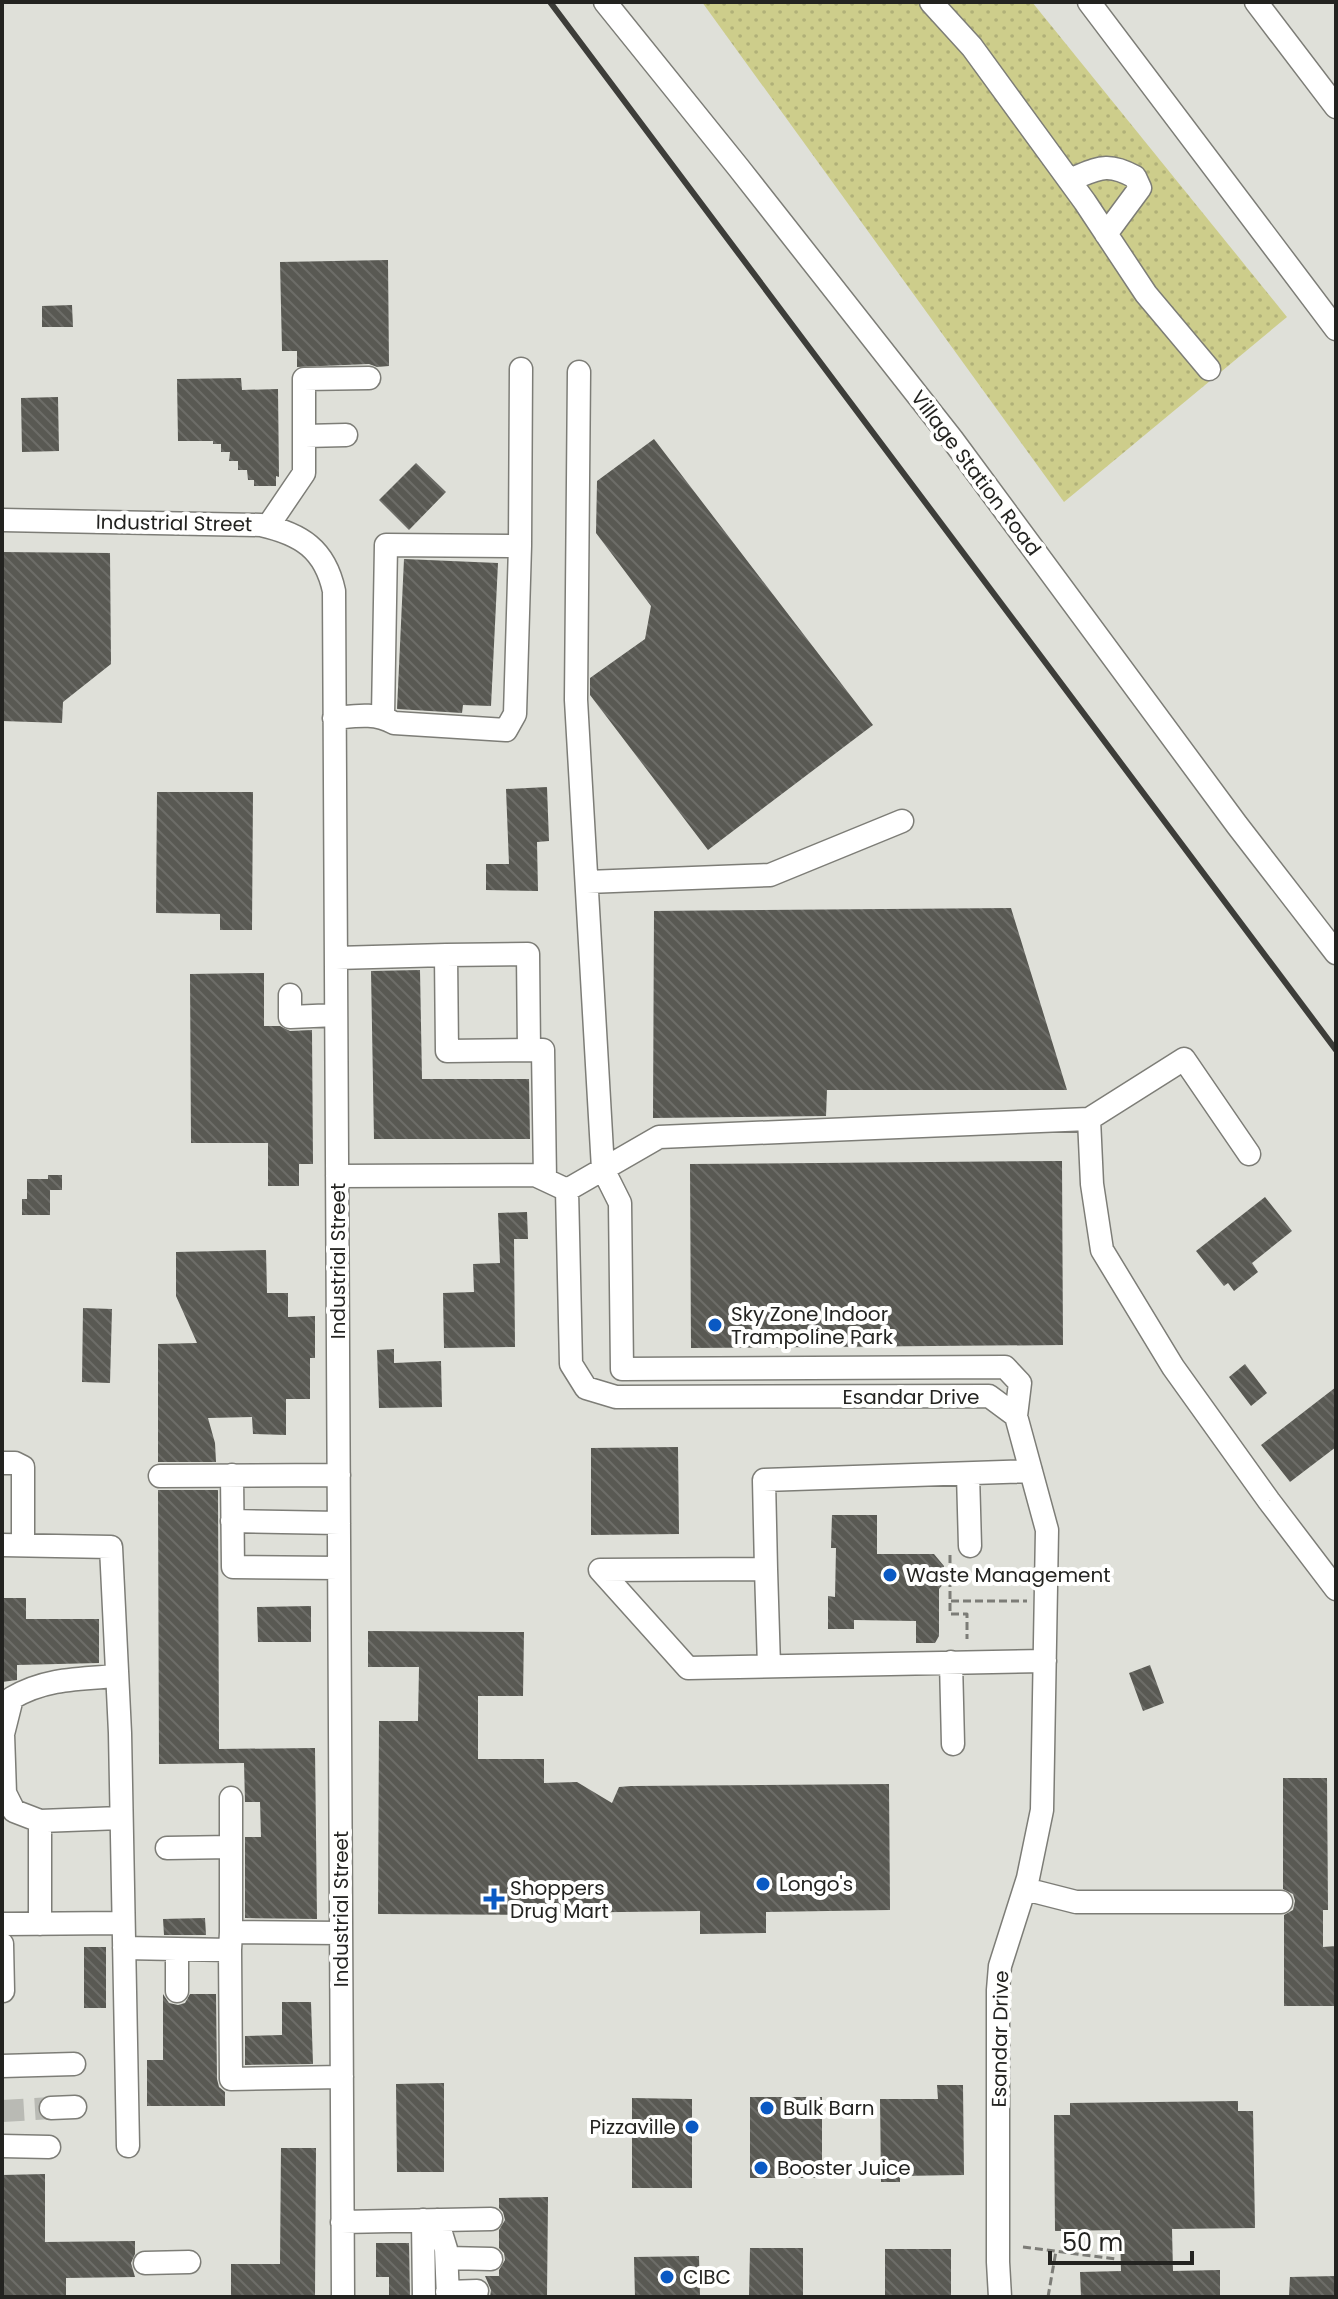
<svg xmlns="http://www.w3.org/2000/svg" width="1338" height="2299" viewBox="0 0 1338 2299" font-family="Poppins,sans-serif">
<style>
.grass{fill:url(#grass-dots)}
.building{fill:url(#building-back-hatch)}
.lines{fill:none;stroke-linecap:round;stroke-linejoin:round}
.minor-tunnel{stroke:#b9bab4;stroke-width:22;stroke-dasharray:22 11;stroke-linecap:butt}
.minor-casing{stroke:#7d7d77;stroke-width:25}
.path{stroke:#7c7c77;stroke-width:3;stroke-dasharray:8 4;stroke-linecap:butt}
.minor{stroke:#fff;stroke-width:22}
.rail{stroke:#3d3d39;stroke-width:6}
.poi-dot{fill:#0a59c3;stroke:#fffffe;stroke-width:3}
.labels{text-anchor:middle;stroke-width:8;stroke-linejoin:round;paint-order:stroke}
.street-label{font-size:20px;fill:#232320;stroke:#fffffe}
.poi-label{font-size:20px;fill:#232320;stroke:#fffffe;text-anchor:start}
</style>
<defs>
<pattern id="grass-dots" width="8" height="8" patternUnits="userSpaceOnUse" patternTransform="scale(2)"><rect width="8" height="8" fill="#cdcd8b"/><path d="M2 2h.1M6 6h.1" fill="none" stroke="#b0b078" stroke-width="1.8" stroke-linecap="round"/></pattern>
<pattern id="building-back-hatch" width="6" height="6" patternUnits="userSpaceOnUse" patternTransform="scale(2)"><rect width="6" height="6" fill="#595953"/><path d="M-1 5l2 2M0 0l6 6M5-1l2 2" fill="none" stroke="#6d6d68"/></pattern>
</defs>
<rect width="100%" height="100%" fill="#dfe0d9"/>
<!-- grass -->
<path class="grass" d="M702,2H1032L1287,317L1064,502Z"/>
<!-- building -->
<path class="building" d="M388,260L389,366L377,367L369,364L297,367V351H282L280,262Z
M72,305L73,327H42V306Z
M241,378L242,390L278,389L279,477L276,476V486H254V480H248L247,470H238V461H229L230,452H221V444H213V441H178L177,379Z
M58,397L59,451L22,452L21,398Z
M654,439L873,725L708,850L590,695V678L645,639L651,606L596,533L597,481Z
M416,463L446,492L409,530L379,500Z
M2,552L110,553L111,664L63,702L62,723L2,721Z
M404,559L498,563L491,706L463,705L462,713L397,709Z
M547,787L549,841L537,842L538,891L486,890V864H509L506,789Z
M157,792H253L252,930H220V914L156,913Z
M1011,908L1067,1090H827L826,1116L653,1118L654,911Z
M420,970L422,1079H529L530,1139H374L371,971Z
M264,973V1026H280L290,1031L312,1030L313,1164H299V1186H268V1143H191L190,974Z
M1062,1161L1063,1345L691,1348L690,1164Z
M48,1175H62V1190H50V1215H22V1199H27V1179H48Z
M1265,1197L1292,1231L1252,1263L1258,1272L1234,1291L1228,1283L1224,1286L1196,1251Z
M527,1212L528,1239H514L515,1347L444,1348L443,1293L474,1292L473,1264L500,1263L498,1213Z
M266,1250L267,1293H288V1317L315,1316V1358H310V1399H286V1435L253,1434L252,1417L208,1418L215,1443L216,1462H158V1344L197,1343L176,1296V1252Z
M83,1308L112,1309L110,1383L82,1382Z
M394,1349V1363L441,1361L442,1407L379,1408L377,1350Z
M1245,1364L1267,1393L1251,1406L1229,1377Z
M1336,1387V1447L1290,1482L1261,1445Z
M678,1447L679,1534L591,1535V1448Z
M158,1490H218L219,1749L315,1748L317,1919L245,1918V1837H261L260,1802H245L244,1763L159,1764Z
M832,1515H877V1554H934L944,1566V1583L939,1589V1636L935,1643H916V1621L854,1620V1629H828V1596L835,1597L836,1548H831Z
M2,1598H26V1619H99V1663L17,1665V1680L2,1682Z
M311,1606V1642H258L257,1607Z
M368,1631L524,1632L523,1696H478V1759H544V1783L577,1782L612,1803L619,1787L631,1786L889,1784L890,1910L766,1912V1933L700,1934V1911L544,1913V1915L378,1914L379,1721H418L419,1667H368Z
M1150,1665L1164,1703L1143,1711L1129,1673Z
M1283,1778H1327L1328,1910H1323V1947L1336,1946V2006H1284V1915L1293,1910L1295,1901L1293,1894L1283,1889Z
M205,1918L206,1935H164L163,1919Z
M84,1947H106V2008H84Z
M163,1994L169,2003L178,2005L185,2003L190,1994H216L217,2079L219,2087L225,2092V2106H147V2060H163Z
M282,2002H311L313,2064L245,2065V2036L282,2035Z
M444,2083V2172H397L396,2084Z
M937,2085H963L964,2175L900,2176V2182H881L880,2099H938Z
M750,2097H822V2178H750Z
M632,2098L692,2099V2188H632Z
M1238,2101V2111H1253L1255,2228L1172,2229L1173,2271L1220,2270V2297H1081L1080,2272L1121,2271L1120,2230L1055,2231L1054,2115H1070V2103Z
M281,2148H316L315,2297H231V2264H280Z
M45,2174V2242L135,2241V2254L131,2263L135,2277L66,2278V2297H2V2175Z
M548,2197L547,2297H490L491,2290L485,2276H499V2270L505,2260L504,2253L499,2248V2230L505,2220L503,2212L499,2208V2198Z
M376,2243H409L410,2297H389V2277H376Z
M750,2248H803V2297H749Z
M885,2249H951V2297H885Z
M699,2256L700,2297H635L634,2257Z
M1336,2276V2297H1289L1290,2277Z"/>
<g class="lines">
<!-- minor-tunnel -->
<path class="minor-tunnel" d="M2,2111L51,2108"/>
<!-- minor casing -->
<g class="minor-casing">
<path id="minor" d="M605,2L738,167L952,439L1237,825L1336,953
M931,2L972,47L1085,202L1146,294L1209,369
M1089,2L1336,329
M1256,2L1336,107
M1069,180C1098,169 1106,161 1135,177L1140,188L1106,234
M579,372L576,700L603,1169L620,1203L622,1369L1005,1367L1020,1383L1016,1416
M305,436L346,435
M2,520L261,525C301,534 325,549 334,591L343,2297
M268,526L304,473V379L369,378
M383,716L386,545L520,546
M334,718C355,716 375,712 394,723L506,730L515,714L520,546L521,369
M587,882L770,875L902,821
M446,955L528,954L529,1050
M336,958L446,955L447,1051L543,1050L545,1179
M290,995V1017L336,1015
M1249,1154L1184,1059L1089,1119L1092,1184L1102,1250L1173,1367L1269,1501L1336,1589
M337,1176L535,1175L567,1190L571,1364L586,1388L616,1397L989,1396L1016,1416L1047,1530L1042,1810L1028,1878L1000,1966L998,1990V2262L1000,2297
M567,1190L659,1137L1089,1119
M2,1463H15L23,1467V1545
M1031,1471L764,1480L766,1569L600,1570L688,1668L1045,1661
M968,1474L970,1546
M232,1475L233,1567L339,1568
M160,1476L339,1475
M232,1521L339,1523
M2,1545L111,1547L120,1733L128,2146
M766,1569L769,1666
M951,1662L953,1744
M117,1676C80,1679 46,1678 12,1698L3,1734L5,1793L14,1811L40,1821L121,1818
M40,1821V1924
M231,1847V1798
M167,1848L231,1847V1932
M1025,1889L1076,1902H1281
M2,1924L123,1923
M2,1944L3,1991
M124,1948L230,1950L231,1932L341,1933
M177,1949V1991
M230,1950L231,2079L342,2077
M2,2066L74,2064
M51,2108L75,2107
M2,2146L49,2147
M423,2220L424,2297
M437,2220L446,2249L448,2297
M342,2222L491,2219
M447,2258L491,2259
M145,2263L189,2262
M447,2292L477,2291"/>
</g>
<!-- path -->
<path class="path" d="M950,1555V1614H967V1639
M951,1601H1027
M1023,2247L1116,2259
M1048,2297L1056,2251"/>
<!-- minor -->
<use href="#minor" class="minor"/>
<!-- rail -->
<path class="rail" d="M550,2L1336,1050"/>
</g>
<!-- markers -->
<g class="poi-dot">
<circle cx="715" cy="1325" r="8"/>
<circle cx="890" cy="1575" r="8"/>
<circle cx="763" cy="1884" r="8"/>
<path d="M490 1887h8v8h8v8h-8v8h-8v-8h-8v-8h8z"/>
<circle cx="767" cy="2108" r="8"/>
<circle cx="692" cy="2127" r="8"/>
<circle cx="761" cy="2168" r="8"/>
<circle cx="667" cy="2277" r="8"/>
</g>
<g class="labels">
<!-- street labels -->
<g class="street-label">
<text transform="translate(976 473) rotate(53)" y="7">Village Station Road</text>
<text transform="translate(174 523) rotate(1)" y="7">Industrial Street</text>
<text transform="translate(338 1261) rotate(-90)" y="7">Industrial Street</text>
<text x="911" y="1404">Esandar Drive</text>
<text transform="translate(341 1909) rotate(-90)" y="7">Industrial Street</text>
<text transform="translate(1000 2039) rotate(-89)" y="7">Esandar Drive</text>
</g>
<!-- poi labels -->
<g class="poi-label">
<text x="731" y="1321">Sky Zone Indoor<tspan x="731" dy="23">Trampoline Park</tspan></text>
<text x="906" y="1582">Waste Management</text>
<text x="779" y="1891">Longo's</text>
<text x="510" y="1895">Shoppers<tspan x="510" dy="23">Drug Mart</tspan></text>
<text x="783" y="2115">Bulk Barn</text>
<text x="676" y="2134" text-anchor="end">Pizzaville</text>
<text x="777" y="2175">Booster Juice</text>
<text x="683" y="2284">CIBC</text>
</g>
</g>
<!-- border -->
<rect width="1338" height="2299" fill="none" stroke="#232320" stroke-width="8"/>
<!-- scale -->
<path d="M1050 2251v12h142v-12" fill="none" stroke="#232320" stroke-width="4"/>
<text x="1062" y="2251" font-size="24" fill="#232320" stroke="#fffffe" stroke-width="6" paint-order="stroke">50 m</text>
</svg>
